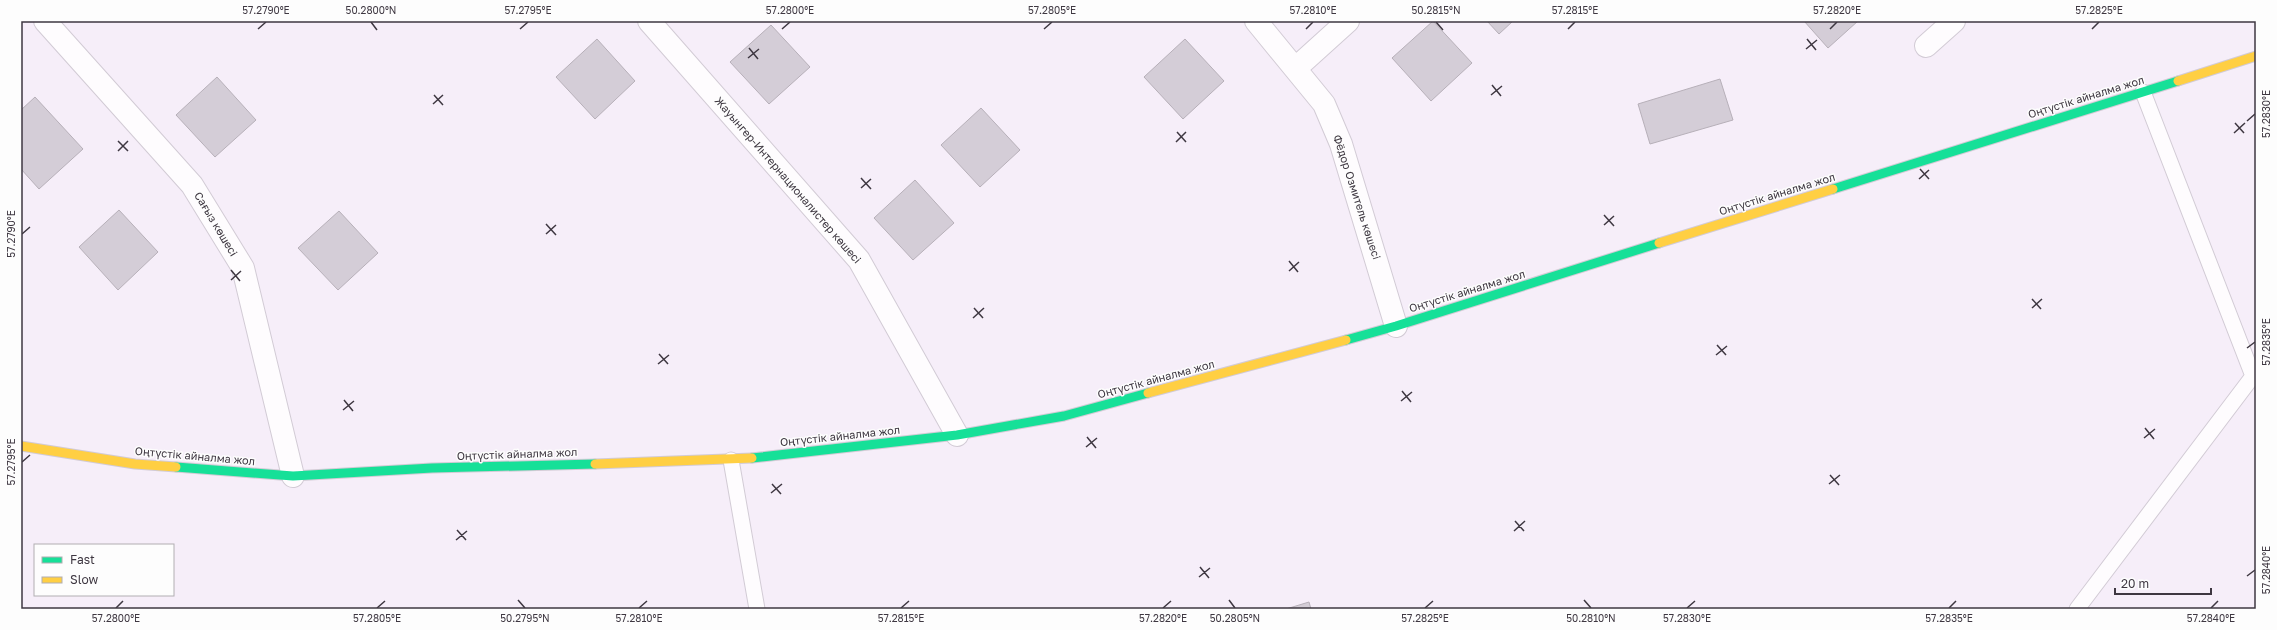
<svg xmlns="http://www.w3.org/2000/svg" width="2277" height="630" viewBox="0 0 2277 630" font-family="'Golos Text',sans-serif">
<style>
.building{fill:#d4cdd7;stroke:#b7b0b9}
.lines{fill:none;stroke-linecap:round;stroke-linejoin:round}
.lane-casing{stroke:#d2cbd5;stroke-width:17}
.street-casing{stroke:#d2cbd5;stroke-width:24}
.fast-casing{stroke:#d2cbd5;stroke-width:11}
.slow-casing{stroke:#d2cbd5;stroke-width:11}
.lane{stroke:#fefcfe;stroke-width:15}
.street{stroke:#fefcfe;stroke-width:22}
.fast{stroke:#16e098;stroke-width:9}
.slow{stroke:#ffcf43;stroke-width:9}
.ticks{fill:none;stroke:#3e3741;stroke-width:1.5}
.labels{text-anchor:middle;stroke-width:3;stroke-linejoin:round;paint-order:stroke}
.street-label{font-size:11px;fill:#3e3741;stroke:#fdfdfd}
.neatline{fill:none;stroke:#3e3741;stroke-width:1.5}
.ticks-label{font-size:10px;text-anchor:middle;fill:#3e3741}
</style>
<rect width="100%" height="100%" fill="#f6eef9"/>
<!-- building -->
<path class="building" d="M1433,21L1472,63L1431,101L1392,58Z
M1487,21H1513L1499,34Z
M1804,21H1858L1828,48Z
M771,25L810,67L769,104L730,62Z
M597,39L635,81L595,119L556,77Z
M1185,39L1224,81L1183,119L1144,77Z
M217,77L256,120L215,157L176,115Z
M1720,79L1733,120L1650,144L1638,104Z
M35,97L83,149L39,189L21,169V110Z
M981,108L1020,150L980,187L941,145Z
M915,180L954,223L913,260L874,218Z
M119,210L158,252L118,290L79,247Z
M339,211L378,253L338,290L298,248Z
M1309,602L1311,609H1286Z"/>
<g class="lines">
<!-- lane casing -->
<g class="lane-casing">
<path id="lane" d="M731,460L757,609
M2077,609L2253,376L2143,92"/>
</g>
<!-- street casing -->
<g class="street-casing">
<path id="street" d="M45,21L192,185L243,268L293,476
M649,21L859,260L957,435
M1256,21L1324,104L1341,144L1396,326
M1926,46L1954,21
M1296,68L1348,21"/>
</g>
<!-- fast casing -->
<g class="fast-casing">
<path id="fast" d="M1833,189L2178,81
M1346,340L1396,326L1659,243
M752,458L957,435L1064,416L1148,393
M176,467L293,476L432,468L595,464"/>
</g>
<!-- slow casing -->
<g class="slow-casing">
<path id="slow" d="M2178,81L2256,56
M1659,243L1833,189
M1148,393L1346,340
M21,446L135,464L176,467
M595,464L752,458"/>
</g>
<!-- lane -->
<use href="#lane" class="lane"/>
<!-- street -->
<use href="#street" class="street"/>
<!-- fast -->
<use href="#fast" class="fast"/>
<!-- slow -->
<use href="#slow" class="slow"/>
</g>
<!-- ticks -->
<path class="ticks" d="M371,22L377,30M1436,22L1443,30M258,29L266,22M520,29L528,22M782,29L790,22M1044,29L1052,22M1306,29L1313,22M1568,29L1575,22M1830,29L1837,22M2092,29L2099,22M1807,39L1816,50M749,48L758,59M1806,49L1817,40M748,58L759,49M1492,85L1501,96M434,95L443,105M1491,95L1502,86M433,104L443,95M2247,121L2255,114M2235,123L2244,133M1177,132L1186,142M2234,133L2245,123M118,141L128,151M1176,142L1186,132M118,151L128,141M1920,169L1929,179M861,178L871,189M1919,179L1929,170M861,188L871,179M1604,215L1614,226M546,224L556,235M1604,225L1614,216M22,234L30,227M546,234L556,225M1289,261L1298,272M231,270L240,281M1289,271L1299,262M231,280L241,271M2032,299L2041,309M974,308L983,318M2032,308L2042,299M973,318L984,308M1717,345L1726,355M2247,348L2255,342M659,354L668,364M1716,355L1727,346M658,364L669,355M1402,391L1411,402M344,400L353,411M1401,401L1412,392M343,410L354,401M2145,428L2154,439M1087,437L1096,448M2144,438L2155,429M1086,447L1097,438M22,462L30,455M1830,475L1839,485M772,484L781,494M1829,484L1840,475M771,493L782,484M1515,521L1524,531M457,530L466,540M1514,531L1525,521M456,540L467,531M1200,567L1209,578M2247,576L2255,570M1199,577L1210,568M518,600L525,608M1229,600L1235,608M1584,600L1591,608M116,608L123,601M377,608L385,601M639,608L647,601M901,608L909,601M1163,608L1171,601M1425,608L1433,601M1687,608L1695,601M1949,608L1956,601M2211,608L2218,601"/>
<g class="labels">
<!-- street labels -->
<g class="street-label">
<text transform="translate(2086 97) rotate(-17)" y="4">Оңтүстік айналма жол</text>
<text transform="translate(788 180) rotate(49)" y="4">Жауынгер-Интернационалистер көшесі</text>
<text transform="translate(1777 194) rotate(-17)" y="4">Оңтүстік айналма жол</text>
<text transform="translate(1357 197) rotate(72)" y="4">Фёдор Озмитель көшесі</text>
<text transform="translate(216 224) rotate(59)" y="4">Сағыз көшесі</text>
<text transform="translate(1467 291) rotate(-17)" y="4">Оңтүстік айналма жол</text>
<text transform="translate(1156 379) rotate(-15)" y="4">Оңтүстік айналма жол</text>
<text transform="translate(840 436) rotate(-6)" y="4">Оңтүстік айналма жол</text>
<text transform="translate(517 454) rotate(-2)" y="4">Оңтүстік айналма жол</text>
<text transform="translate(195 456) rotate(5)" y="4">Оңтүстік айналма жол</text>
</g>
</g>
<!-- border -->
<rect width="2277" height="630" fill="none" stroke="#fdfdfd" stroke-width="44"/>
<!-- legend -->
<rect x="34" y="544" width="140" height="52" fill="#fdfdfd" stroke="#b1aeb2"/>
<rect x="42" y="557" width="20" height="6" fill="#16e098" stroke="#b1aeb2"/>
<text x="70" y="564" font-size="12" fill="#3e3741">Fast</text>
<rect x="42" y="577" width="20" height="6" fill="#ffcf43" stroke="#b1aeb2"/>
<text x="70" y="584" font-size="12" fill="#3e3741">Slow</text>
<!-- scale -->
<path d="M2115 588v6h96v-6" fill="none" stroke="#3e3741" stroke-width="2"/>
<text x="2121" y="588" font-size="12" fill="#3e3741" stroke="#fdfdfd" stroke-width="3" paint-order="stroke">20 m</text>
<rect x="22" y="22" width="2233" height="586" class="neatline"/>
<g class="ticks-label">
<text x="266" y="14">57.2790°E</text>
<text x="371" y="14">50.2800°N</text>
<text x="528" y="14">57.2795°E</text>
<text x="790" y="14">57.2800°E</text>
<text x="1052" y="14">57.2805°E</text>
<text x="1313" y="14">57.2810°E</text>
<text x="1436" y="14">50.2815°N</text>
<text x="1575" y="14">57.2815°E</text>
<text x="1837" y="14">57.2820°E</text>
<text x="2099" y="14">57.2825°E</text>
<text transform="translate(2266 114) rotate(-90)" y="4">57.2830°E</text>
<text transform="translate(11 234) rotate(-90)" y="4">57.2790°E</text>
<text transform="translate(2266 342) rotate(-90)" y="4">57.2835°E</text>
<text transform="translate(11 462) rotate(-90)" y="4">57.2795°E</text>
<text transform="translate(2266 570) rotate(-90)" y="4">57.2840°E</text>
<text x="116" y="622">57.2800°E</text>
<text x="377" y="622">57.2805°E</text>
<text x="525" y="622">50.2795°N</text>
<text x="639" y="622">57.2810°E</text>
<text x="901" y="622">57.2815°E</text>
<text x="1163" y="622">57.2820°E</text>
<text x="1235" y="622">50.2805°N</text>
<text x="1425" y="622">57.2825°E</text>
<text x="1591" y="622">50.2810°N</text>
<text x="1687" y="622">57.2830°E</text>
<text x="1949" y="622">57.2835°E</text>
<text x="2211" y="622">57.2840°E</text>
</g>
</svg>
